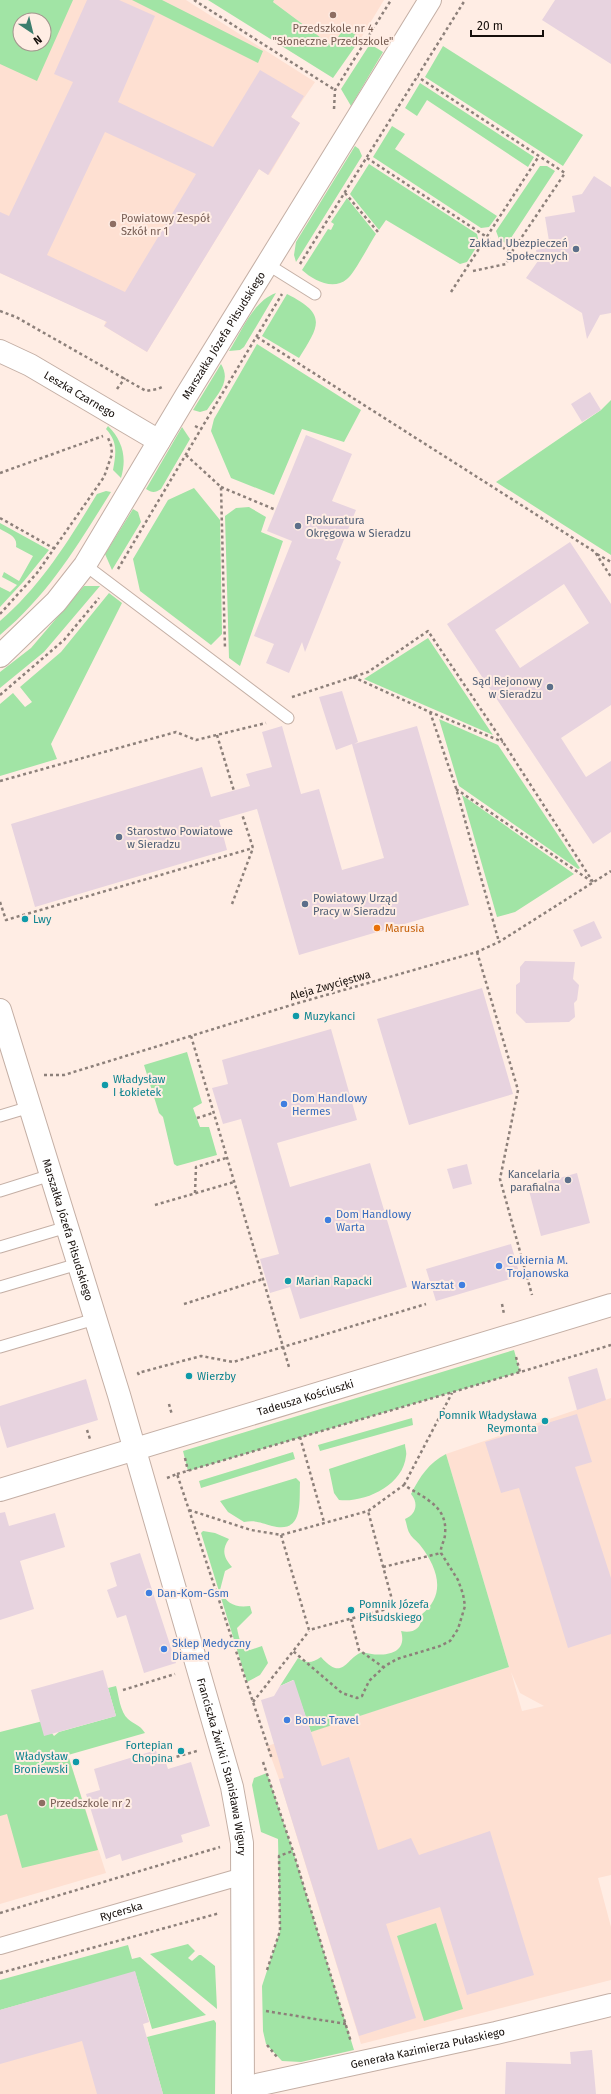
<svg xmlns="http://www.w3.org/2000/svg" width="611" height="2094" viewBox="0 0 611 2094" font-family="'Fira Sans',sans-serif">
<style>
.built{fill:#fee0d2;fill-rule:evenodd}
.green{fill:#a1e4a5;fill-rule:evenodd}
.building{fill:#e7d3df;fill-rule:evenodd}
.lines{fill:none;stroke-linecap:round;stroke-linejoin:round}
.service-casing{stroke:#c4afa5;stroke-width:13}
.pedestrian-casing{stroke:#c4afa5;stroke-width:18}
.minor-casing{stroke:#c4afa5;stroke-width:24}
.path{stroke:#8d807a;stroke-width:2.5;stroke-dasharray:3 3;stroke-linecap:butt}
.service{stroke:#fff;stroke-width:11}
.pedestrian{stroke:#fff;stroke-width:16}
.minor{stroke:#fff;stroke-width:22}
.education-dot{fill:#8d6e63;stroke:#ffede4;stroke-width:1.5}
.service-dot{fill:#5c6f8a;stroke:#ffede4;stroke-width:1.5}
.culture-dot{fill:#0f9aa8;stroke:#ffede4;stroke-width:1.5}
.food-dot{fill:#e8710a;stroke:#ffede4;stroke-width:1.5}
.shop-dot{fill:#3f7fe0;stroke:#ffede4;stroke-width:1.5}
.labels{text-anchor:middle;stroke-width:4;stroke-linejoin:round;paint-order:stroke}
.education-label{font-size:11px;fill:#785e54;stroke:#ffede4;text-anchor:start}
.service-label{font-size:11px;fill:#4e5e75;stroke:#ffede4;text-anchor:end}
.street-label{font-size:11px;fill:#160f0b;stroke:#ffede4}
.culture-label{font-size:11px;fill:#0d838f;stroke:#ffede4;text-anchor:start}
.food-label{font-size:11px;fill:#c56008;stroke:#ffede4;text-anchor:start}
.shop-label{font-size:11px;fill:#366cbe;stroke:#ffede4;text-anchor:start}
</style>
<rect width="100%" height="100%" fill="#ffede4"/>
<!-- built -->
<path class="built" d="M0,0H186L315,82L291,117L300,123L269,175L259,169L147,352L104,326L106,321L0,273ZM20,20H44V44H20Z
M274,0H384L361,38L344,28L332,46L273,2Z
M611,1398V1875L598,1878L611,1927V1980L361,2044L279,1779L267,1746L509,1667L446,1454ZM511,1672L520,1693L544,1706L522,1711Z
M0,1732L68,1755L106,1873L0,1904Z
M135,1971L149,2022L127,2028L130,2042L147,2037L163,2094H0V2010Z"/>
<!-- green -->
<path class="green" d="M0,0H73L37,81L0,64ZM20,20H44V44H20Z
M132,0H162L263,51L258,63Z
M208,0H274L273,2L332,46L344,28L361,38L333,78Z
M370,44L383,52L351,106L341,89Z
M443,46L583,135L563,166L425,77Z
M420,83L534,157L528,167L427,100L417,116L405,108Z
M392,126L405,134L395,149L497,216L489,227L481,228L373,157Z
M355,146L359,149L362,156L296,262L294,255L296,242Z
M369,164L477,234L479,243L467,262L460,264L386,220L379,230L350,194Z
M540,166H547L555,171L507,244L499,239L496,231Z
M347,198L376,234C370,243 354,274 347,279C333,291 313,280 302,270L328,229L331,230L334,224L331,222Z
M276,293L244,347L240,350L229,351C242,331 253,301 276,293Z
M287,294C327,314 320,325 299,358L262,336Z
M257,344L361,410L344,442L302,429L274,495L231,478L211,431L214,419Z
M221,364C232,382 217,394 207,410L200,412L193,410Z
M611,400V555L496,482L601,410Z
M108,426C123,441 127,458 121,478L113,470C116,453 118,442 106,429Z
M182,427L190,439L161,489C155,493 152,493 146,489Z
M194,488L220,520L222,634L211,645L140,591L133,559L168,500Z
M106,491L111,492C77,546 50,593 0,635V621C41,586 69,540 97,494Z
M249,507L266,517L261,532L283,541L240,666L229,658L225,516L236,508Z
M133,509L138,512L141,522L112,570L105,554Z
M0,523L49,550L24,581L0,607V587L10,592L17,585L2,577L4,572L19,581L33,556L16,547C18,536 8,534 0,529Z
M84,586H100L44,652L0,688V672L31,648Z
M109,593L122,603L51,744L57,759L0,776V704L13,693L25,707L32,702L20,687L61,652Z
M428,638L493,735L364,679Z
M439,719L498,745L580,868L578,869L459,786Z
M462,795L574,874L515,912L497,917Z
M187,1052L202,1103L193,1108L200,1127H209L217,1155L177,1166L174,1164L163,1117L159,1113L144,1065Z
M514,1350L520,1372L188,1471L183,1451Z
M412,1418L413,1425L320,1451L318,1445Z
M405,1444C405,1448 407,1452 406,1456C403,1486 364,1503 339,1500L334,1493L329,1469Z
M293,1452L295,1459L201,1488L199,1481Z
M446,1454L509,1667L311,1732L293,1680L280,1686L298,1658C307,1664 312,1663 321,1657C343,1682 345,1659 362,1652C378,1657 409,1657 401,1631C413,1634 423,1628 421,1615C447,1595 438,1568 420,1545C417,1541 412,1538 410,1534C407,1530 407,1524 405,1519C416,1515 419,1503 411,1494C420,1476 429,1463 446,1454Z
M296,1478L300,1482C299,1502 304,1534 272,1526C261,1523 256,1520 244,1522L228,1512L220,1501Z
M203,1531L215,1533L229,1539C221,1550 224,1558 232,1567L225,1571L220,1590C227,1604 235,1608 250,1606L252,1613L237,1628C239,1638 240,1646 250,1650L262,1646L268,1663L260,1675L247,1682L201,1533Z
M116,1686C119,1696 120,1712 128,1719C135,1725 139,1724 145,1733L68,1755L98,1850L22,1868L7,1814L0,1816V1732L43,1721L54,1736L59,1732L116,1716L108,1688Z
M267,1773L293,1851L354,2050L301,2062L282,2061L266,2044L263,2031L262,1986L280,1931L278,1839L261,1832L252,1785L254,1778Z
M436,1923L463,2009L424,2021L397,1936Z
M188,1944L195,1951L188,1958L192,1961L199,1955H201L215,1966L217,2009L150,1954Z
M128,1945L132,1959L140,1957L206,2015L152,2029L135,1972L0,2010V1980Z
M214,2020L216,2023L215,2094H163L147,2037Z"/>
<!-- building -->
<path class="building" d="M87,0H119L155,16L118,102L213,147L260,70L304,96L291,117L300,123L268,175L259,169L147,352L104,326L107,322L0,273V212L9,216L73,82L54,74ZM105,132L196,174L125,292L47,255Z
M555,0H611V64L542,20Z
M594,176L611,187V313L600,315L587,339L582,313L526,278L538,261L536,250L550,247L545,217L575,212L572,196L582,194Z
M590,392L601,410L582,422L571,404Z
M306,435L352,454L332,501L356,510L336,559L341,562L305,652L302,642L289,673L266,663L274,644L254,636L292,541L267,531Z
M570,542L611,604V705L561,738L586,777L611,761V832L593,844L447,624ZM564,584L589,623L520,668L495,630Z
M342,691L358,742L354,744L417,726L469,905L299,955L257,809L219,820L227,850L35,907L11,824L202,767L211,797L250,786L246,774L272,767L262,732L282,726L301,794L319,789L342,870L384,858L352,744L336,750L319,697Z
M594,921L602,938L581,947L573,930Z
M525,961L575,962L573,979L579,985L577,1000L574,1003L575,1017L569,1022L526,1023L516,1013V985L520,982V967Z
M482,988L513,1094L409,1125L377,1019Z
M331,1029L357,1120L277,1143L290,1187L370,1163L407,1287L300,1319L290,1287L270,1293L260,1259L279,1254L250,1151L241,1119L223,1124L212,1088L228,1084L222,1060Z
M467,1164L472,1184L453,1189L447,1169Z
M577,1173L590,1223L541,1236L528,1187Z
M511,1244L520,1276L436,1301L426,1269Z
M597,1368L606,1400L577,1410L568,1377Z
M86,1379L98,1420L7,1448L0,1425V1406Z
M577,1414L592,1462L575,1467L611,1578V1634L568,1648L519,1488L501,1493L485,1442Z
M5,1512L9,1526L55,1513L65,1547L20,1561L34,1609L0,1620V1513Z
M140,1553L176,1663L144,1673L126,1615L117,1618L107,1590L117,1586L110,1563Z
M103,1670L116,1716L44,1736L31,1690Z
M294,1680L322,1766L349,1757L378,1850L411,1838L419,1855L490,1831L534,1975L467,1995L440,1907L386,1924L416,2018L359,2036L279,1779L284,1778L261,1700L274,1696L280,1686Z
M156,1750L158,1759L164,1757L168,1769L191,1762L210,1826L181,1835L183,1842L122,1861L120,1854L106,1859L86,1794L100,1790L94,1769Z
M135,1971L149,2022L143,2024L163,2094H97L82,2041L0,2064V2010Z
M592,2050L596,2094H505L506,2062L571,2064L570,2052Z"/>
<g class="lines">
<!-- service casing -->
<g class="service-casing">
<path id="service" d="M267,264L315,294
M85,565L288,718
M0,1116L30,1107
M0,1191L51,1175
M0,1247L67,1227
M0,1287L78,1264
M0,1347L95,1319"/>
</g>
<!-- pedestrian casing -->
<g class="pedestrian-casing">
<g id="pedestrian">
<path id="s1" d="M0,1946L243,1876"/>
</g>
</g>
<!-- minor casing -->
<g class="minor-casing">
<g id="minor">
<path id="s2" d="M0,351L30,365L159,441"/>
<path id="s3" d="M0,656L56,602L85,565L186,396L430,0"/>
<path id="s4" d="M0,1010L119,1395L232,1787L242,1843L243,2094"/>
<path id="s5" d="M0,1490L611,1305"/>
<path id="s6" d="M243,2088L496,2033L611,2005"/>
</g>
</g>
<!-- path -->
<path class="path" d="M194,0L335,90
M334,109L335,90L391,0
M367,158L511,253L565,173L418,77
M345,193L378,232
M300,264L465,0
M473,271L506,264L511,253
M451,292L539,156
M0,311L16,317L146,391L158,389L164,386
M257,337L595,552L611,577
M117,389L125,378
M195,426L201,429L282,294
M186,455L221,487L225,649
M0,473L103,436
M221,487L276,510
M0,518L55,549
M597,554L611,562
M118,569L201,429
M0,614L37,573L104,477L112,454L111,445L108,438
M353,677L430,712L503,742
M0,695L64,640L99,598
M292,697L368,672L428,631L503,742L593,882
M430,712L456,788L499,942
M217,735L234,791
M0,781L176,732L196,740L266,723
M456,789L591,881
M0,902L6,920L253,848
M232,904L253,848L242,814
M477,952L518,1090L500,1179L532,1295
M191,1036L289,1367
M44,1075H64L298,1003L477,952L499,942L611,871
M197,1118L213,1113
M195,1193L196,1167L226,1158
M155,1205L234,1182
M184,1304L263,1279
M502,1304L504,1314
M516,1357L520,1372
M139,1375L138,1373L201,1356L233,1362L426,1304
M169,1404L172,1415
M87,1430L90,1439
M300,1437L324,1522
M185,1458L188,1471
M177,1474L611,1345
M167,1478L177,1474L272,1759
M404,1485L452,1393
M189,1510L251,1530L281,1535L368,1511L404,1485C424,1498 448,1506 445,1534C445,1541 440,1546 441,1553L458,1580L463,1594L465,1606L458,1629L450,1641L440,1646L397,1659L385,1666L369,1681L362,1696L357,1698L342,1693L293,1651
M281,1535L309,1630L394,1607L368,1511
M383,1567L441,1553
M351,1619L359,1650L383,1667
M123,1690L175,1674
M253,1702L309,1631
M165,1760L197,1751
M263,1762L293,1851L351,2042
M0,1913L220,1847
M267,1970L280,1931L279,1856L293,1851
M0,1973L220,1913
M266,2011L346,2024
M267,2045L277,2057"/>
<!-- service -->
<use href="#service" class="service"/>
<!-- pedestrian -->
<use href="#pedestrian" class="pedestrian"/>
<!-- minor -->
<use href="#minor" class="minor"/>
</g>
<!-- markers -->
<g class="education-dot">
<circle cx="333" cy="15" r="4"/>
<circle cx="113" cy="224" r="4"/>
<circle cx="42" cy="1803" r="4"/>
</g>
<g class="service-dot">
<circle cx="576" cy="249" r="4"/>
<circle cx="298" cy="526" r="4"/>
<circle cx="550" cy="687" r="4"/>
<circle cx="119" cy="837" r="4"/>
<circle cx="305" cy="904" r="4"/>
<circle cx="568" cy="1180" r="4"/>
</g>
<g class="culture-dot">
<circle cx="25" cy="919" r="4"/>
<circle cx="296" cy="1016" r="4"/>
<circle cx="105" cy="1085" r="4"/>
<circle cx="288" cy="1281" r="4"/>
<circle cx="189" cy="1376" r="4"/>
<circle cx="545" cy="1421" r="4"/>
<circle cx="351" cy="1610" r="4"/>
<circle cx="181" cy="1751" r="4"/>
<circle cx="76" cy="1762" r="4"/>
</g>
<circle class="food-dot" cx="377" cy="928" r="4"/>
<g class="shop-dot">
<circle cx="284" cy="1104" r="4"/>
<circle cx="328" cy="1220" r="4"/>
<circle cx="499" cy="1266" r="4"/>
<circle cx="462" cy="1285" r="4"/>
<circle cx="149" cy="1593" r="4"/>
<circle cx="164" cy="1649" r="4"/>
<circle cx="287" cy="1720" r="4"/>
</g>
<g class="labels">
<!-- education labels -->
<g class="education-label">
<text x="333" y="32" text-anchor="middle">Przedszkole nr 4<tspan x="333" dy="13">"Słoneczne Przedszkole"</tspan></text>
<text x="121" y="222">Powiatowy Zespół<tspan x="121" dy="13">Szkół nr 1</tspan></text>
<text x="50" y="1807">Przedszkole nr 2</text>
</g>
<!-- service labels -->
<g class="service-label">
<text x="568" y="247">Zakład Ubezpieczeń<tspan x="568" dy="13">Społecznych</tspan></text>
<text x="306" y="524" text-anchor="start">Prokuratura<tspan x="306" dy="13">Okręgowa w Sieradzu</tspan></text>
<text x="542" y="685">Sąd Rejonowy<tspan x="542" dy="13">w Sieradzu</tspan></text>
<text x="127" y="835" text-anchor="start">Starostwo Powiatowe<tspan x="127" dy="13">w Sieradzu</tspan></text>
<text x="313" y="902" text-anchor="start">Powiatowy Urząd<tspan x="313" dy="13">Pracy w Sieradzu</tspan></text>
<text x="560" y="1178">Kancelaria<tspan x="560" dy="13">parafialna</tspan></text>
</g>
<!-- street labels -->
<g class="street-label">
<text dy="4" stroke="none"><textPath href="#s3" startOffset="393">Marszałka Józefa Piłsudskiego</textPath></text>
<text dy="4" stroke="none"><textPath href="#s2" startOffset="91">Leszka Czarnego</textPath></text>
<text transform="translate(330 985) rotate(-16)" y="4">Aleja Zwycięstwa</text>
<text dy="4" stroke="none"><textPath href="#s4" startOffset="230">Marszałka Józefa Piłsudskiego</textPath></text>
<text dy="4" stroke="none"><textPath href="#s5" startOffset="319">Tadeusza Kościuszki</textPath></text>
<text dy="4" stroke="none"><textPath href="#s4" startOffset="789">Franciszka Żwirki i Stanisława Wigury</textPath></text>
<text dy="4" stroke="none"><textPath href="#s1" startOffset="126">Rycerska</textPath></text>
<text dy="4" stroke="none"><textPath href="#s6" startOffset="189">Generała Kazimierza Pułaskiego</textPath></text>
</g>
<!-- culture labels -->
<g class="culture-label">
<text x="33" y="923">Lwy</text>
<text x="304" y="1020">Muzykanci</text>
<text x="113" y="1083">Władysław<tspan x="113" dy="13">I Łokietek</tspan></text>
<text x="296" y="1285">Marian Rapacki</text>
<text x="197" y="1380">Wierzby</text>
<text x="537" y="1419" text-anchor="end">Pomnik Władysława<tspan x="537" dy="13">Reymonta</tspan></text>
<text x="359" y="1608">Pomnik Józefa<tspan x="359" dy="13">Piłsudskiego</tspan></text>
<text x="173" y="1749" text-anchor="end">Fortepian<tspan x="173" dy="13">Chopina</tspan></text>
<text x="68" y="1760" text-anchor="end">Władysław<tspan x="68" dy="13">Broniewski</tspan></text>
</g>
<!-- food labels -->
<g class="food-label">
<text x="385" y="932">Marusia</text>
</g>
<!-- shop labels -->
<g class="shop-label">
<text x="292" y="1102">Dom Handlowy<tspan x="292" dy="13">Hermes</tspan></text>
<text x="336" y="1218">Dom Handlowy<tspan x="336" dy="13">Warta</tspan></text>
<text x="507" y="1264">Cukiernia M.<tspan x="507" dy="13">Trojanowska</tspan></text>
<text x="454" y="1289" text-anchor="end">Warsztat</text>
<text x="157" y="1597">Dan-Kom-Gsm</text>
<text x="172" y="1647">Sklep Medyczny<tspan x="172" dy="13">Diamed</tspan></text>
<text x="295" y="1724">Bonus Travel</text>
</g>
</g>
<!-- north arrow -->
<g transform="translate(32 32) rotate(145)"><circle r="19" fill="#ffede4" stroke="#a2948d"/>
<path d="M0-3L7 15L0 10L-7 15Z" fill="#3d7e6e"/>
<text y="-6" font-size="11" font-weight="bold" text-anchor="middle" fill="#160f0b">N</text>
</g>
<!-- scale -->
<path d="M471 30v6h72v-6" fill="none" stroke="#160f0b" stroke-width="2"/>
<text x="477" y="30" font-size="12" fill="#160f0b" stroke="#ffede4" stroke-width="3" paint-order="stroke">20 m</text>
</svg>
